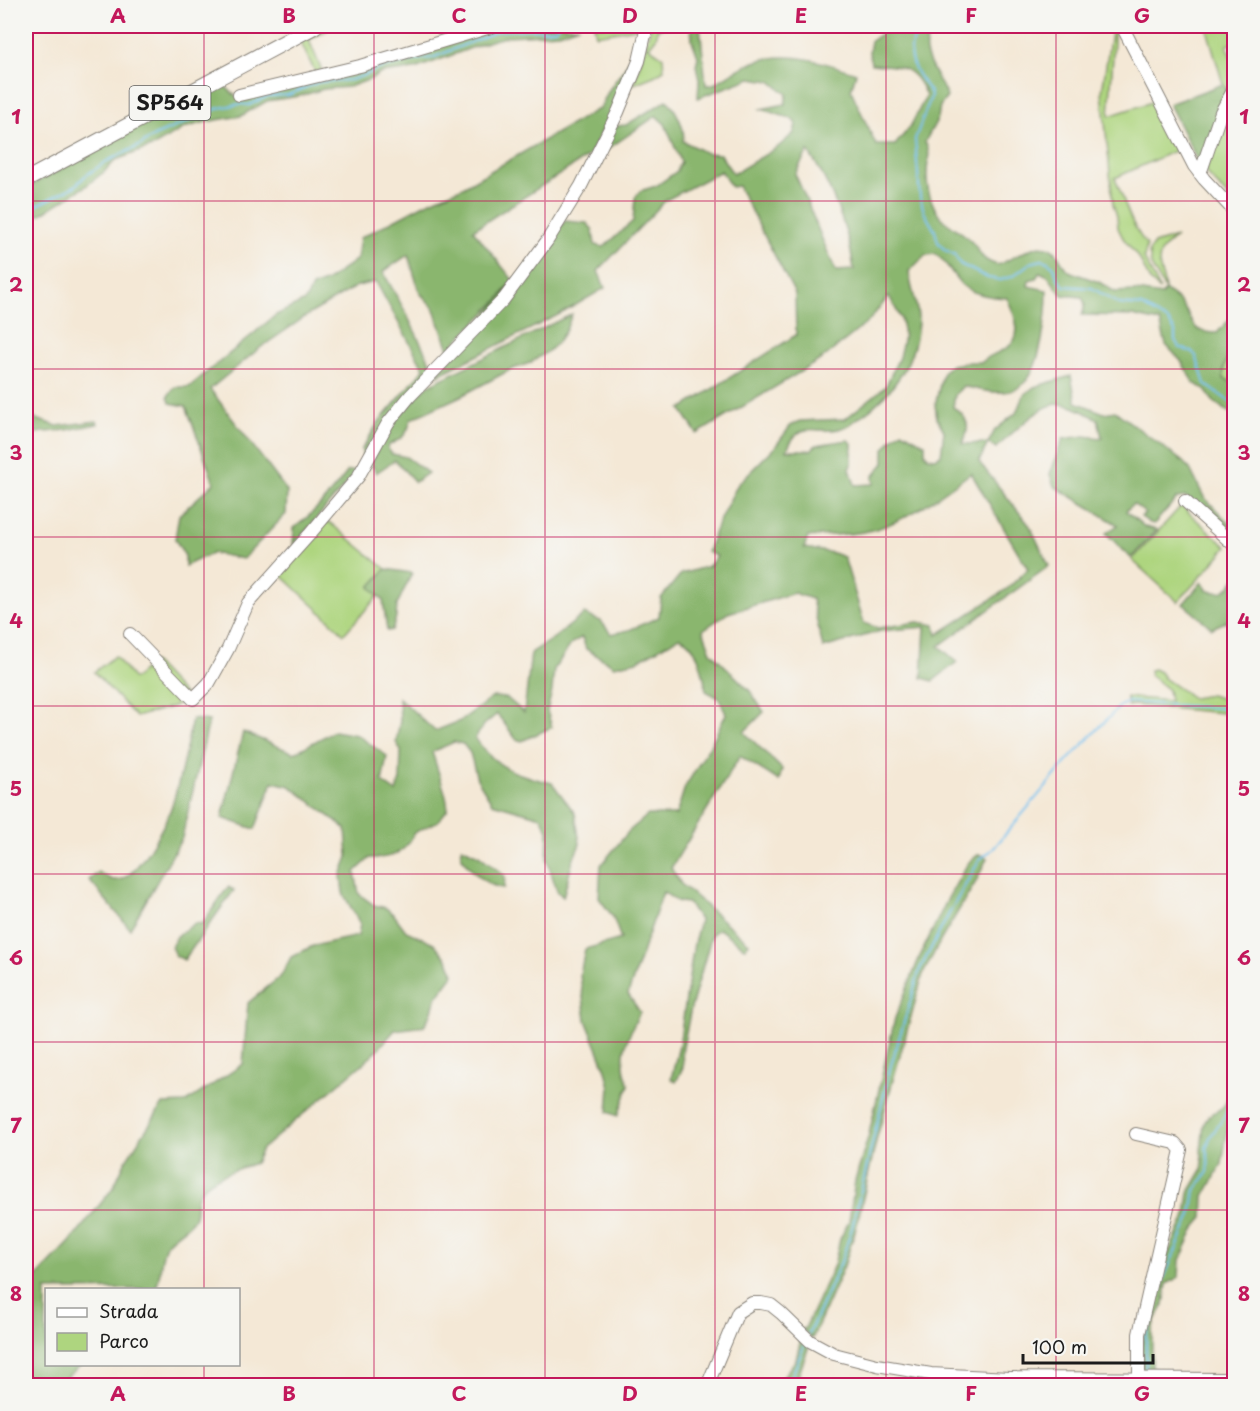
<svg xmlns="http://www.w3.org/2000/svg" width="1260" height="1411" viewBox="0 0 1260 1411" font-family="'Playpen Sans',sans-serif">
<style>
.green{fill:#aed57f;stroke:#65784e;stroke-width:1.5}
.forest{fill:#8ab66e;stroke:#536945;stroke-width:1.5;fill-rule:evenodd}
.lines{fill:none;stroke-linecap:round;stroke-linejoin:round}
.stream{stroke:#76c1ef;stroke-width:2}
.minor-casing{stroke:#888279;stroke-width:14}
.major-casing{stroke:#888279;stroke-width:17}
.minor{stroke:#fff;stroke-width:12}
.major{stroke:#fff;stroke-width:15}
.grid{fill:none;stroke:#c2185b;stroke-width:1.5;stroke-opacity:0.55}
.labels{text-anchor:middle;stroke-width:6;stroke-linejoin:round;paint-order:stroke}
.shield{fill:#f6f6f2;stroke:#5d5d5c;stroke-width:1.5}
.shield-label{font-size:20px;font-weight:bold;fill:#1c1c1c}
.neatline{fill:none;stroke:#c2185b;stroke-width:2}
.grid-label{font-size:20px;text-anchor:middle;font-weight:bold;fill:#c2185b}
</style>
<rect width="100%" height="100%" fill="#f6f6f2"/>
<filter id="ink" filterUnits="userSpaceOnUse"><feTurbulence type="fractalNoise" baseFrequency=".0167" numOctaves="2"/><feDisplacementMap in="SourceGraphic" scale="12" xChannelSelector="R" yChannelSelector="G"/><feConvolveMatrix kernelMatrix="1 2 1 2 8 2 1 2 1" color-interpolation-filters="sRGB"/></filter>
<filter id="wash" filterUnits="userSpaceOnUse"><feTurbulence type="fractalNoise" baseFrequency=".008" numOctaves="4" result="noise"/><feDisplacementMap in="SourceGraphic" scale="24" xChannelSelector="R" yChannelSelector="G"/><feGaussianBlur stdDeviation="1.35" result="paint"/><feColorMatrix in="noise" values="0 0 0 0 0 0 0 0 0 0 0 0 0 0 0 0 0 1.4 0 .05"/><feComposite in="paint" operator="in"/></filter>
<g filter="url(#wash)">
<rect width="100%" height="100%" fill="#f4e8d6"/>
<!-- green -->
<path class="green" d="M324,26H335L309,40L322,71L315,72L299,39Z
M594,26H643V27L596,35Z
M651,26H683L658,28L656,38L649,47L663,57L664,70L654,76L634,84Z
M1112,26H1115L1109,116L1155,101L1179,149L1115,178C1125,201 1130,225 1147,245L1144,258L1160,290L1150,281L1140,260L1123,238L1118,228L1117,216L1113,204L1102,92Z
M1206,26H1232L1234,33V43L1227,45C1232,63 1241,73 1228,92L1223,84Z
M1234,95V203L1205,172L1222,119Z
M1176,237C1171,242 1165,245 1162,251C1154,265 1165,276 1165,290L1151,265L1149,252L1154,244Z
M1234,345V383L1224,379C1222,365 1227,357 1234,345Z
M1181,506L1227,547L1178,602L1132,560Z
M329,522L386,569L370,587L379,595L344,634L278,572L323,523Z
M115,656L134,679L153,662L188,699L172,707L136,717L94,672Z
M1154,669L1160,672L1164,678L1193,698L1210,695L1234,702V714L1133,705L1128,706L1126,697L1170,701L1168,690L1150,675L1149,670Z"/>
<!-- forest -->
<path class="forest" d="M503,26H579L559,33L509,36L490,41L415,69L381,73L371,79L349,87L324,89L300,96L267,101L241,116L205,122L184,128L154,146L116,160L104,172L86,186L43,213L26,220V188L220,82L238,98L348,73Z
M691,26H700L706,85H712C726,77 740,67 754,62C789,50 824,62 856,73L851,90L876,145H895L910,127L926,96C914,66 901,66 871,64L869,52L871,41L892,26H944C905,42 939,74 947,97L940,106L938,118L925,142C932,154 927,160 927,173C926,190 933,212 947,223C954,228 962,232 969,239C982,251 977,259 998,265L1030,249L1039,246L1048,247L1056,252L1066,269L1071,272L1099,282L1115,292L1135,291L1162,295L1165,290C1170,294 1176,298 1180,302C1195,319 1187,333 1217,333L1234,315C1234,324 1236,335 1234,344C1231,359 1221,360 1224,379L1234,383V414L1225,410L1213,401L1205,390L1194,383L1181,361L1166,345L1160,322L1132,316L1082,315L1085,304L1082,297L1062,295L1048,276L1040,272L1036,278L1029,280L1028,286L1047,290C1047,314 1042,370 1021,386C1006,398 980,390 963,386L955,395L953,407C969,417 971,428 962,444L988,443L995,430L1016,413L1023,396L1034,387L1071,376L1076,402L1104,413L1115,411L1182,461L1190,469L1204,497L1233,527L1231,538L1186,497L1177,498L1154,524L1150,523L1141,517L1145,513L1133,504L1126,511L1145,527L1157,530L1131,558L1106,533L1118,525L1054,486L1050,474L1063,439L1084,436L1102,438L1098,419C1085,413 1072,404 1058,404C1040,404 1010,436 996,448L988,443L979,462L1030,526L1049,566L939,646L957,662L933,681L922,678L925,627L881,631L823,648L812,599L794,593L728,613L703,630L711,652L750,691L764,712L744,732L782,769L779,781L740,756L671,868L681,884L749,943L745,948L719,929L712,934L691,1008L682,1052L683,1067L676,1082L671,1079L679,1046L694,943L700,920L688,903L678,902L663,892L628,994L640,1012C627,1039 617,1055 629,1085L618,1116L608,1112L610,1087L606,1070L586,1020L580,975L585,949L621,939L613,917L599,898L601,865L629,831L648,815H676L685,787L711,744L726,714L719,698L706,691C703,672 699,644 679,637L637,661L614,666L586,649L582,637L572,643L554,669L552,691L547,711L552,727L522,741L516,739L497,714L484,725L475,738C496,769 518,775 552,783L575,813L580,844L573,860L563,897L557,891L547,860L548,830L541,817L492,803L477,779L470,753L463,744L454,742L432,752L446,796L448,809L438,821L414,833C406,853 391,859 370,858L355,872L359,894L374,905L386,908L395,916L406,931L434,943L448,960L454,974L436,998L431,1014L424,1026L395,1030L373,1055L262,1149L255,1163C237,1170 204,1177 197,1198C195,1206 198,1213 193,1220C186,1230 171,1236 166,1245C159,1260 162,1277 155,1289L46,1290V1364L81,1365L57,1385H26V1288L70,1242L113,1188L126,1160L163,1104L185,1103L243,1064L248,1003L281,976L291,957L313,946L358,936L360,924L343,893L341,875L348,857L346,829L290,786L273,782L255,829L222,818L243,732L294,753L334,731L357,735L387,756L382,782L396,792L400,780L401,751L396,742L400,721L399,698L435,731L460,721L493,697L507,698L524,713L531,653L555,637L584,614L601,621L611,634L629,630L659,617L661,598L681,574L709,566L717,556L707,552L719,521L738,484L775,447L791,425L800,421L845,419L886,386L899,357L904,336L901,319L889,296L868,322L822,359L697,434L681,409L796,335L795,294L738,186L731,187L721,171L666,200L598,271L605,288L564,312L436,376L565,221L587,223L593,230L595,245L604,247L633,221L635,198L640,191L656,186L677,171L681,162L665,124L656,116L602,153L616,126L626,125L667,100C676,109 686,129 683,141L706,153L720,154L733,174L778,147L794,133L796,124L792,119L761,109L785,104L787,94L770,81L751,78L698,98L699,80L696,65L698,57L692,40ZM808,151C831,185 849,230 854,270L836,271C821,239 810,206 795,174ZM936,254C947,263 952,274 961,284C972,295 992,297 1007,298C1015,315 1026,339 1003,350C994,355 991,354 982,362H970L951,365L943,372L935,405L937,418L944,431L941,455L936,458L928,457L925,453V444L902,431L892,439L884,449V463L873,477L874,484L855,485L850,469L852,463V443L848,440L816,445L811,450H787C801,415 819,438 845,427C851,425 855,420 860,417C894,393 918,359 918,317C917,302 910,286 909,271L926,255ZM971,473L1028,569L1007,589L937,635L935,625L918,622L878,628L864,623L844,557L833,553L804,548L808,537C826,535 846,535 864,532C904,524 939,496 971,473Z
M639,47L631,73L590,155L473,230L513,280L499,299L449,349L433,307L420,293L408,255L383,272L405,311L432,366L363,460L362,449L378,423L424,369L376,282L357,286L308,315L260,348L210,389L287,491L286,514L243,559L212,553L185,566V556L175,539L179,515L214,483L186,406L170,403L168,396L175,387H189L276,315L305,301L312,287L327,281L357,259L360,238L426,203L463,187L600,108L609,90Z
M1223,84L1228,92L1199,164L1169,104Z
M572,314L566,330L557,343L547,352L530,363L510,370L463,395L411,419C408,434 402,439 389,445L388,449L392,454L406,457L428,473L415,482L395,460L376,473L372,465L373,459L381,440L403,411L427,386Z
M30,417L57,426L97,421L98,424L67,430L26,434V418Z
M348,471H357L293,546L294,528C316,512 332,492 348,471Z
M386,569L412,573L397,605L396,617L392,630L387,631L383,600L370,587Z
M1234,580V618L1212,628L1183,604L1202,582L1208,591C1222,594 1227,592 1234,580Z
M192,719L209,721L182,838L130,929L89,880L99,872C103,875 110,880 115,880C136,882 167,822 172,805C181,778 186,748 192,719Z
M462,847L480,856L505,876L504,888C488,888 469,869 461,856Z
M979,854L987,858L977,880L942,938L923,974L877,1137L856,1228L844,1266L812,1339L802,1329L805,1328L834,1265L840,1239L849,1221L855,1181L869,1134L895,1018L920,956L948,898L968,863Z
M228,887L234,890L184,960L175,955L171,947L177,936L195,923L202,924Z
M1234,1075V1116L1228,1127L1222,1164L1204,1197L1203,1218L1196,1226L1180,1260L1179,1277L1167,1284L1164,1305L1155,1320L1152,1331V1374H1142L1141,1346L1155,1281L1186,1215L1189,1192L1202,1170L1203,1161L1201,1151L1204,1124L1208,1116C1236,1102 1223,1099 1234,1075Z
M801,1339L809,1346L795,1385L781,1386L784,1375L796,1360Z"/>
<g class="lines">
<!-- stream -->
<path class="stream" d="M924,26C899,51 913,68 930,92L931,97L915,139L920,197L924,212L935,231L938,242L945,250L954,254L960,264L988,278L1001,280L1013,276L1030,263L1042,260L1048,262L1054,267L1057,277L1064,286L1092,288L1119,304L1142,306L1168,321L1175,331V340L1179,347L1193,353L1196,356L1205,384L1230,402H1234
M26,211L75,186L85,176L107,161L139,146L154,136L219,108L240,104L249,105L268,96L288,95L319,82L351,80L370,73L377,69L420,59L432,58L498,31L532,29L545,30L555,29L559,26
M809,1333L841,1262L852,1228L891,1065L920,969L951,910L980,859L993,849L1068,760L1120,706L1128,702L1234,709
M1146,1374V1336L1159,1289L1191,1215L1195,1190L1208,1172L1209,1163L1206,1149L1210,1137L1225,1116L1234,1092
M788,1386L804,1346"/>
</g>
</g>
<g filter="url(#ink)">
<g class="lines">
<!-- minor casing -->
<g class="minor-casing">
<path id="minor" d="M1122,26L1194,166L1204,179L1234,211
M239,95L360,66L494,26
M1199,173L1202,168L1221,112L1234,89
M1185,501L1234,545
M130,634L193,699L209,683L228,649L248,603L309,535L358,477L388,423L410,396L504,299L547,241L581,186L618,112L639,61L647,26
M1136,1134L1175,1143L1181,1150L1139,1334V1379
M707,1386L738,1312L752,1303H761L771,1305L781,1313L810,1341L834,1354L877,1365L931,1374L1009,1378L1234,1379"/>
</g>
<!-- major casing -->
<g class="major-casing">
<path id="major" d="M26,180L315,26"/>
</g>
<!-- minor -->
<use href="#minor" class="minor"/>
<!-- major -->
<use href="#major" class="major"/>
</g>
</g>
<!-- grid -->
<path class="grid" d="M204,26V1290M374,26V1386M545,26V1386M715,26V1386M886,26V1386M1056,26V1386M26,201H1234M26,369H1234M26,537H1234M26,706H1234M26,874H1234M26,1042H1234M26,1210H1234M204,1364V1386"/>
<g class="labels">
<!-- shield labels -->
<rect class="shield" x="129.5" y="86" width="81" height="34" rx="4.5"/>
<g class="shield-label">
<text x="170" y="110">SP564</text>
</g>
</g>
<!-- margin -->
<rect width="1260" height="1411" fill="none" stroke="#f6f6f2" stroke-width="66"/>
<!-- legend -->
<rect x="45" y="1288" width="195" height="78" fill="#f6f6f2" stroke="#9f9f9c" stroke-width="1.5"/>
<rect x="57" y="1308" width="30" height="9" fill="#ffffff" stroke="#9f9f9c" stroke-width="1.5"/>
<text x="99" y="1318" font-size="18" fill="#1c1c1c">Strada</text>
<rect x="57" y="1333" width="30" height="18" fill="#aed57f" stroke="#9f9f9c" stroke-width="1.5"/>
<text x="99" y="1348" font-size="18" fill="#1c1c1c">Parco</text>
<!-- scale -->
<path d="M1023 1354v9h130v-9" fill="none" stroke="#1c1c1c" stroke-width="3"/>
<text x="1032" y="1354" font-size="18" fill="#1c1c1c" stroke="#f6f6f2" stroke-width="4.5" paint-order="stroke">100 m</text>
<rect x="33" y="33" width="1194" height="1345" class="neatline"/>
<g class="grid-label">
<text x="118" y="23">A</text>
<text x="289" y="23">B</text>
<text x="459" y="23">C</text>
<text x="630" y="23">D</text>
<text x="801" y="23">E</text>
<text x="971" y="23">F</text>
<text x="1142" y="23">G</text>
<text x="16" y="124">1</text>
<text x="1244" y="124">1</text>
<text x="16" y="292">2</text>
<text x="1244" y="292">2</text>
<text x="16" y="460">3</text>
<text x="1244" y="460">3</text>
<text x="16" y="628">4</text>
<text x="1244" y="628">4</text>
<text x="16" y="796">5</text>
<text x="1244" y="796">5</text>
<text x="16" y="965">6</text>
<text x="1244" y="965">6</text>
<text x="16" y="1133">7</text>
<text x="1244" y="1133">7</text>
<text x="16" y="1301">8</text>
<text x="1244" y="1301">8</text>
<text x="118" y="1401">A</text>
<text x="289" y="1401">B</text>
<text x="459" y="1401">C</text>
<text x="630" y="1401">D</text>
<text x="801" y="1401">E</text>
<text x="971" y="1401">F</text>
<text x="1142" y="1401">G</text>
</g>
</svg>
